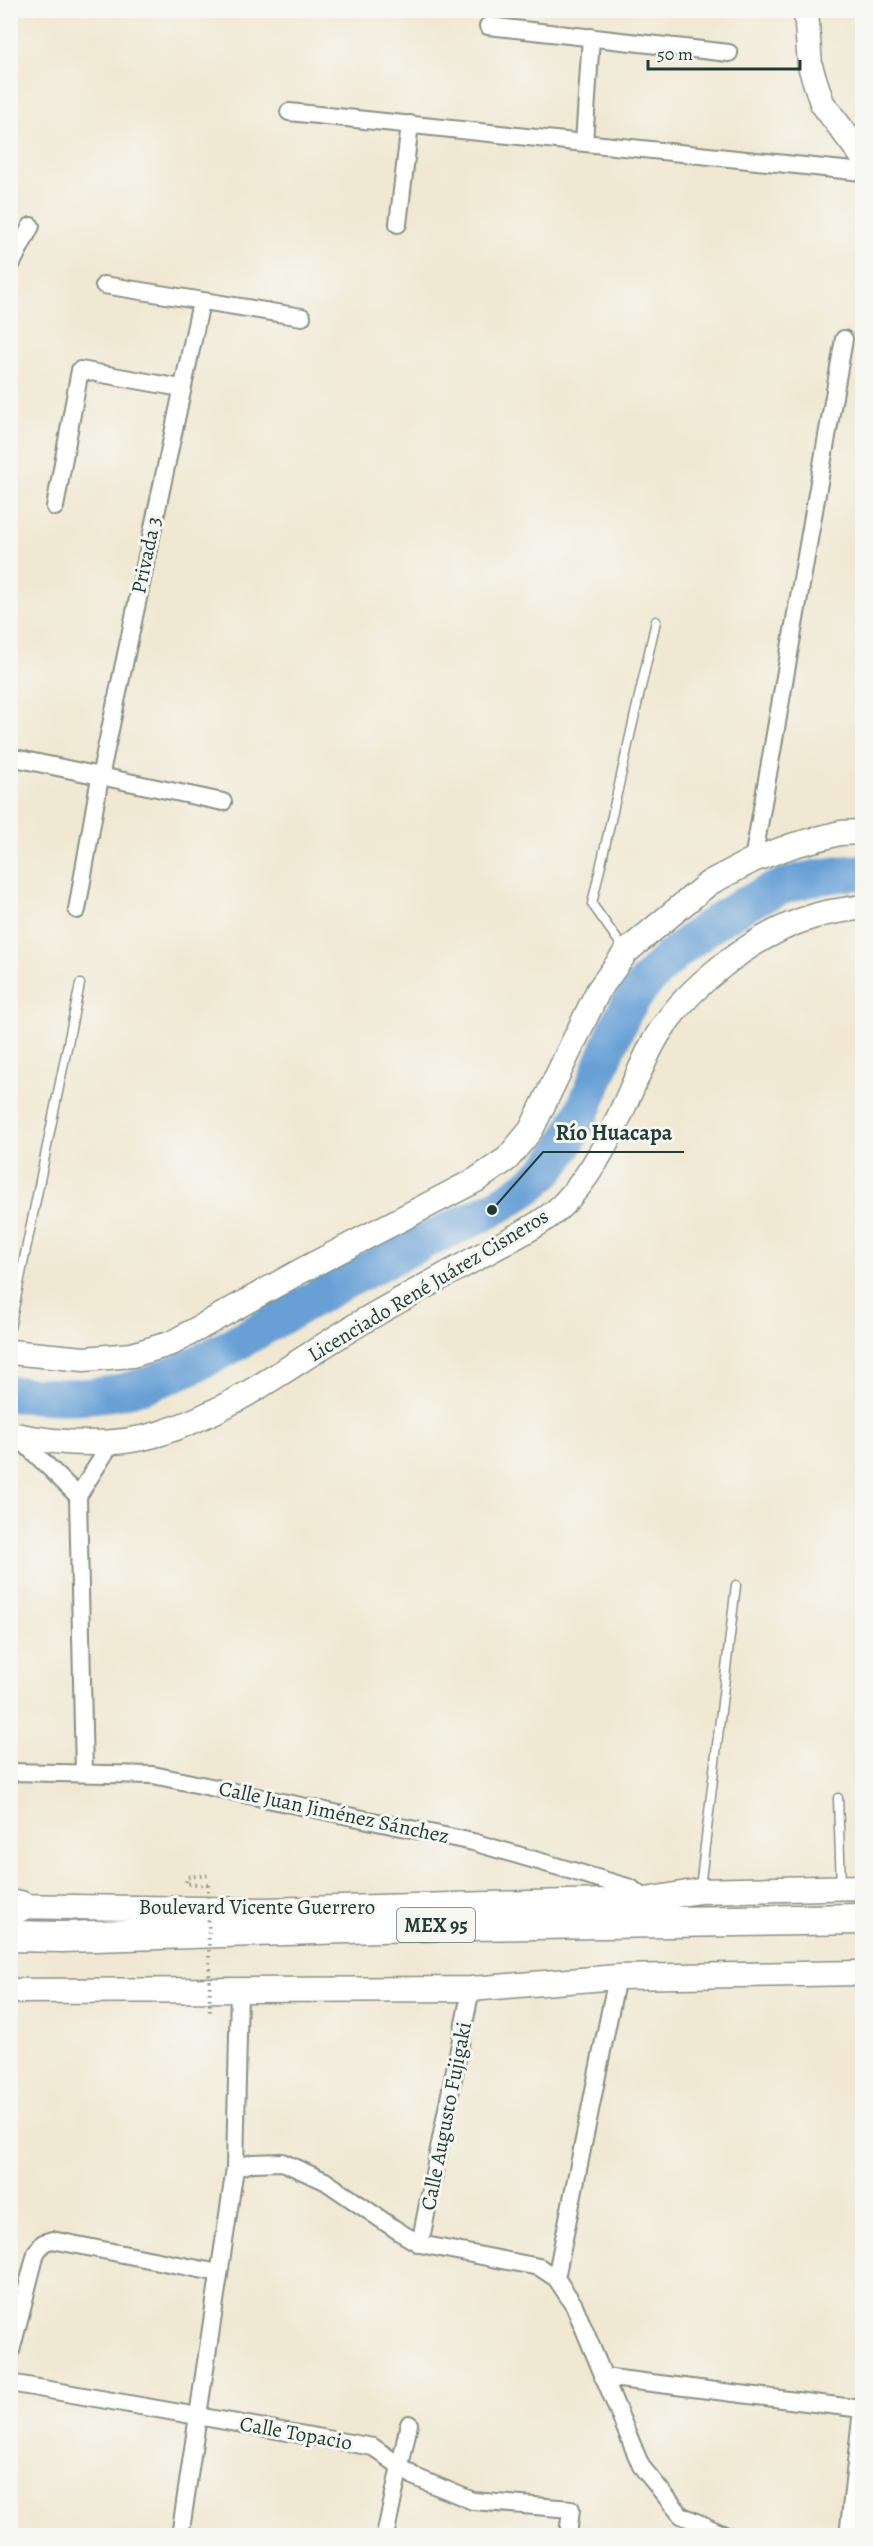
<svg xmlns="http://www.w3.org/2000/svg" width="873" height="2546" viewBox="0 0 873 2546" font-family="Alegreya,serif">
<style>
.lines{fill:none;stroke-linecap:round;stroke-linejoin:round}
.river{stroke:#67a0d6;stroke-width:36}
.lane-casing{stroke:#889283;stroke-width:11}
.street-casing{stroke:#889283;stroke-width:20}
.secondary-casing{stroke:#889283;stroke-width:27}
.highway-casing{stroke:#889283;stroke-width:33}
.path{stroke:#889283;stroke-width:4;stroke-dasharray:1.5 4.5;stroke-linecap:butt}
.lane{stroke:#fff;stroke-width:8}
.street{stroke:#fff;stroke-width:16}
.secondary{stroke:#fff;stroke-width:24}
.highway{stroke:#fff;stroke-width:30}
.path-bridge{stroke:#889283;stroke-width:4;stroke-dasharray:1.5 4.5;stroke-linecap:butt}
.labels{text-anchor:middle;stroke-width:6;stroke-linejoin:round;paint-order:stroke}
.shield{fill:#f6f6f2;stroke:#60746d;stroke-width:1.5}
.shield-label{font-size:20px;font-weight:bold;fill:#1f3d34}
.street-label{font-size:21px;fill:#1f3d34;stroke:#f6f6f2}
.leader{fill:none;stroke:#1f3d34;stroke-width:2}
.callout-dot{fill:#1f3d34;stroke:#f6f6f2;stroke-width:2}
.callout-label{font-size:22px;text-anchor:middle;font-weight:bold;fill:#1f3d34;stroke:#f6f6f2;stroke-width:6;stroke-linejoin:round;paint-order:stroke}
</style>
<rect width="100%" height="100%" fill="#f6f6f2"/>
<filter id="ink" filterUnits="userSpaceOnUse"><feTurbulence type="fractalNoise" baseFrequency=".0167" numOctaves="2"/><feDisplacementMap in="SourceGraphic" scale="12" xChannelSelector="R" yChannelSelector="G"/><feConvolveMatrix kernelMatrix="1 2 1 2 8 2 1 2 1" color-interpolation-filters="sRGB"/></filter>
<filter id="wash" filterUnits="userSpaceOnUse"><feTurbulence type="fractalNoise" baseFrequency=".008" numOctaves="4" result="noise"/><feDisplacementMap in="SourceGraphic" scale="24" xChannelSelector="R" yChannelSelector="G"/><feGaussianBlur stdDeviation="1.35" result="paint"/><feColorMatrix in="noise" values="0 0 0 0 0 0 0 0 0 0 0 0 0 0 0 0 0 1.4 0 .05"/><feComposite in="paint" operator="in"/></filter>
<g filter="url(#wash)">
<rect width="100%" height="100%" fill="#f0e8d2"/>
<g class="lines">
<!-- river -->
<path class="river" d="M10,1394C55,1397 99,1400 142,1386C209,1365 281,1315 344,1282C371,1268 398,1254 425,1241C465,1222 511,1205 544,1173C580,1137 599,1064 622,1017C647,968 715,917 765,894C794,880 831,874 862,872"/>
</g>
</g>
<g filter="url(#ink)">
<g class="lines">
<!-- lane casing -->
<g class="lane-casing">
<path id="lane" d="M624,949L592,904L656,621
M10,1328L80,984
M838,1798L841,1887
M700,1888L736,1585"/>
</g>
<!-- street casing -->
<g class="street-casing">
<path id="street" d="M488,26L729,53
M289,112L862,172
M584,143L591,37
M398,224L410,124
M10,267L31,226
M104,285L302,317
M55,507L80,370L181,388
M10,757L223,802
M753,860L844,339
M77,910L100,777L201,302
M17,1436L78,1496
M10,1772L153,1775L473,1842L631,1888L646,1900
M84,1773L78,1496L112,1442
M235,2168L253,2163L282,2162L325,2181L401,2233L420,2244L539,2267L556,2278L574,2305L641,2466L681,2515L727,2536
M420,2244L471,1989
M556,2278L617,1977
M10,2355L36,2253L43,2243L52,2240L219,2273
M603,2377L862,2409
M10,2383L373,2447L415,2477L473,2501L571,2509L568,2536
M180,2536L235,2168L239,1991
M385,2536L409,2424
M848,2536L862,2409"/>
</g>
<!-- secondary casing -->
<g class="secondary-casing">
<path id="secondary" d="M806,10L810,66L822,103L862,156
M10,1352L84,1359L132,1355L172,1343L299,1272L476,1180L507,1159L531,1130L598,991L626,952L709,883L753,860L794,845L840,833L862,832
M10,1434C58,1444 111,1448 158,1434C237,1410 302,1356 372,1316C412,1293 453,1271 493,1249C518,1235 549,1221 568,1199C609,1154 625,1098 652,1045C681,990 755,933 815,916C830,911 847,910 862,907
M10,1906L264,1910L646,1900L699,1891L862,1887
M10,1991L471,1989L617,1977L862,1973"/>
</g>
<!-- highway casing -->
<g class="highway-casing">
<path id="highway" d="M10,1910L20,1906
M10,1936L63,1937L410,1926L862,1919"/>
</g>
<!-- path -->
<path class="path" d="M208,1884H186L187,1877L211,1875"/>
<!-- lane -->
<use href="#lane" class="lane"/>
<!-- street -->
<use href="#street" class="street"/>
<!-- secondary -->
<use href="#secondary" class="secondary"/>
<!-- highway -->
<use href="#highway" class="highway"/>
<!-- path-bridge -->
<path class="path-bridge" d="M208,1884L210,2014"/>
</g>
</g>
<g class="labels">
<!-- shield labels -->
<rect class="shield" x="397" y="1908" width="78" height="34" rx="4.5"/>
<g class="shield-label">
<text x="436" y="1932">MEX 95</text>
</g>
<!-- street labels -->
<g class="street-label">
<text transform="translate(146 555) rotate(-78)" y="7">Privada 3</text>
<text transform="translate(428 1285) rotate(-31)" y="7">Licenciado René Juárez Cisneros</text>
<text transform="translate(334 1812) rotate(12)" y="7">Calle Juan Jiménez Sánchez</text>
<text x="257" y="1914">Boulevard Vicente Guerrero</text>
<text transform="translate(446 2116) rotate(-79)" y="7">Calle Augusto Fujigaki</text>
<text transform="translate(296 2433) rotate(10)" y="7">Calle Topacio</text>
</g>
</g>
<!-- callouts -->
<path class="leader" d="M492 1210L543 1152H684"/>
<circle class="callout-dot" cx="492" cy="1210" r="6"/>
<g class="callout-label">
<text x="614" y="1140">Río Huacapa</text>
</g>
<!-- margin -->
<rect width="873" height="2546" fill="none" stroke="#f6f6f2" stroke-width="36"/>
<!-- scale -->
<path d="M648 60v9h152v-9" fill="none" stroke="#1f3d34" stroke-width="3"/>
<text x="657" y="60" font-size="18" fill="#1f3d34" stroke="#f6f6f2" stroke-width="4.5" paint-order="stroke">50 m</text>
</svg>
